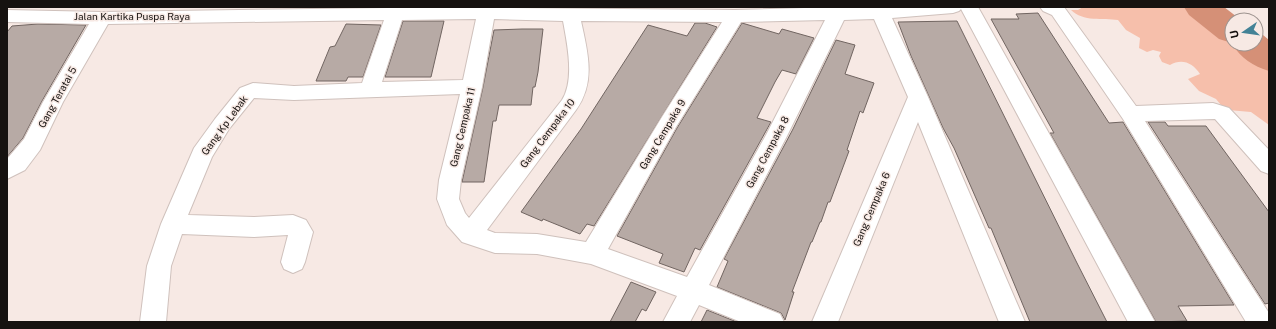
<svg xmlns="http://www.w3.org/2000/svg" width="1276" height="329" viewBox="0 0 1276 329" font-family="'Public Sans',sans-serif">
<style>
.green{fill:#f6bfab}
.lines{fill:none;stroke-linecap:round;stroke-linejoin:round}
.river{fill:#d59077;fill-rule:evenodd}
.building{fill:#b7aaa5;stroke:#716561}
.minor-casing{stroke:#cfc1bc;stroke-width:2}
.minor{fill:#fff;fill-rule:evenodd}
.labels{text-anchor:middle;stroke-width:3;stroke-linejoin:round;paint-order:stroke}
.street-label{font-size:10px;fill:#161210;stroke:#f7e9e4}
</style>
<rect width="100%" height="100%" fill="#f7e9e4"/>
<!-- green -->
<path class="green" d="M1083,7H1223C1235,15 1232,31 1232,44H1256V37L1269,42V125L1251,112L1228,110L1221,105L1216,99L1199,91L1188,79L1200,74C1193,63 1182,58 1170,65L1162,62L1159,56L1161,52L1153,50L1147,52L1139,48L1140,38L1126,30L1118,20C1103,18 1083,22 1071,10H1078Z"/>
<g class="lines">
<!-- river -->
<path class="river" d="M1184,7H1224L1241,20H1232V43L1219,39L1189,15Z
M1256,34L1263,35L1269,40V71C1253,66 1241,58 1232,44H1256Z"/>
</g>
<!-- building -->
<path class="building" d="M1038,13L1109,123L1123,122L1234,305L1178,306L1187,321L1156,322L1050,133H1054L991,19H1019L1016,14Z
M403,21H444L431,77H385Z
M957,21L1077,263L1107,322H1030L991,228H989L954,148L943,128L911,56L898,22Z
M695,23H705L717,27L594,226L587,224L580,234L543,219L542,221L521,212L581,129L648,25L687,36Z
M742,23L779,34L782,29L814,38L796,74L782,70L775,82L757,118L771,122L700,250L695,248L684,272L659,263L663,254L617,236L677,128Z
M38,24L86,25L42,101L23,138L7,157V32L12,26Z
M346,24L381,25L363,77H348L346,81H316L330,47L335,46Z
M522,29H543L538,72L535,87H533L531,105H499L496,121H493L484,182H462L483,87L494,30Z
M836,40L855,45L845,74L874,83L863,113L860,111L847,150L849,151L830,202H828L821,222H820L812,242H811L792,292H794L785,320L781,313L717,287L728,261L724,259L793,129Z
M1148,122H1165L1168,126H1206L1269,212V303L1265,304Z
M631,282L656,292L646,311L642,309L635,322H610Z
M707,310L737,322H701Z"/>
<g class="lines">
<!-- minor casing -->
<g class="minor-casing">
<path id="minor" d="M388,7L735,10L838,7H978L1155,322H1128L961,9L959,11L953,13L892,18L928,97L1025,322H999L918,122L838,322H812L908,97L874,19L844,20L787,136L709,285L780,314L784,322H741L699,305L690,322H663L677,296L591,264L537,254L495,253L462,242L447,225L437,199L439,180L460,94L294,100L254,98L229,129L212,157L188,215L254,217L293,215L306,220L313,232L305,262L302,269L293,273L284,269L281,262L288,235L254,237L182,234L171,266L166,322H140L147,266L161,224L194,148L215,119L240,88L253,83L294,86L362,83L384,20L108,24L63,102L40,150L25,170L7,179V159L24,139L43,102L89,24L7,22V10L102,12L388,8ZM476,19L463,80L382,82L402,20ZM494,19L563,21C567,43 575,80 562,100L469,218L465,213L459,199L461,180L482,87ZM825,20L766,135L687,277L608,249L676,127L741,22ZM581,21L722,22L662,117L586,242L537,234L495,233L487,230L576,110C596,82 588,53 581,21Z
M1040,7H1064L1136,106L1213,103L1229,108L1269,150V174L1261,171L1215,119L1145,121L1269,313V322H1246L1123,119L1052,15L1043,11Z"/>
</g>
<!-- minor -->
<use href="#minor" class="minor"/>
</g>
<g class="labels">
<!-- street labels -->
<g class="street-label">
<text x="132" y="20">Jalan Kartika Puspa Raya</text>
<text transform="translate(57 97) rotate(-61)" y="4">Gang Teratai 5</text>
<text transform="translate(224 125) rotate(-54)" y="4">Gang Kp Lebak</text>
<text transform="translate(462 127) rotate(-77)" y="4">Gang Cempaka 11</text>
<text transform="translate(547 133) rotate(-53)" y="4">Gang Cempaka 10</text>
<text transform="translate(662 134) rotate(-59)" y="4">Gang Cempaka 9</text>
<text transform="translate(767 152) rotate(-62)" y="4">Gang Cempaka 8</text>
<text transform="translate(871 209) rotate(-67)" y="4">Gang Cempaka 6</text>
</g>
</g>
<!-- border -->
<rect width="1276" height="329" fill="none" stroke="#161210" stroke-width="16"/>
<!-- north arrow -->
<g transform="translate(1244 32) rotate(257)"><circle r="19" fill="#f7e9e4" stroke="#9d938f"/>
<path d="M0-3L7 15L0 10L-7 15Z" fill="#438296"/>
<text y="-6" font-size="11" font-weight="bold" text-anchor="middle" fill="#161210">U</text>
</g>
</svg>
